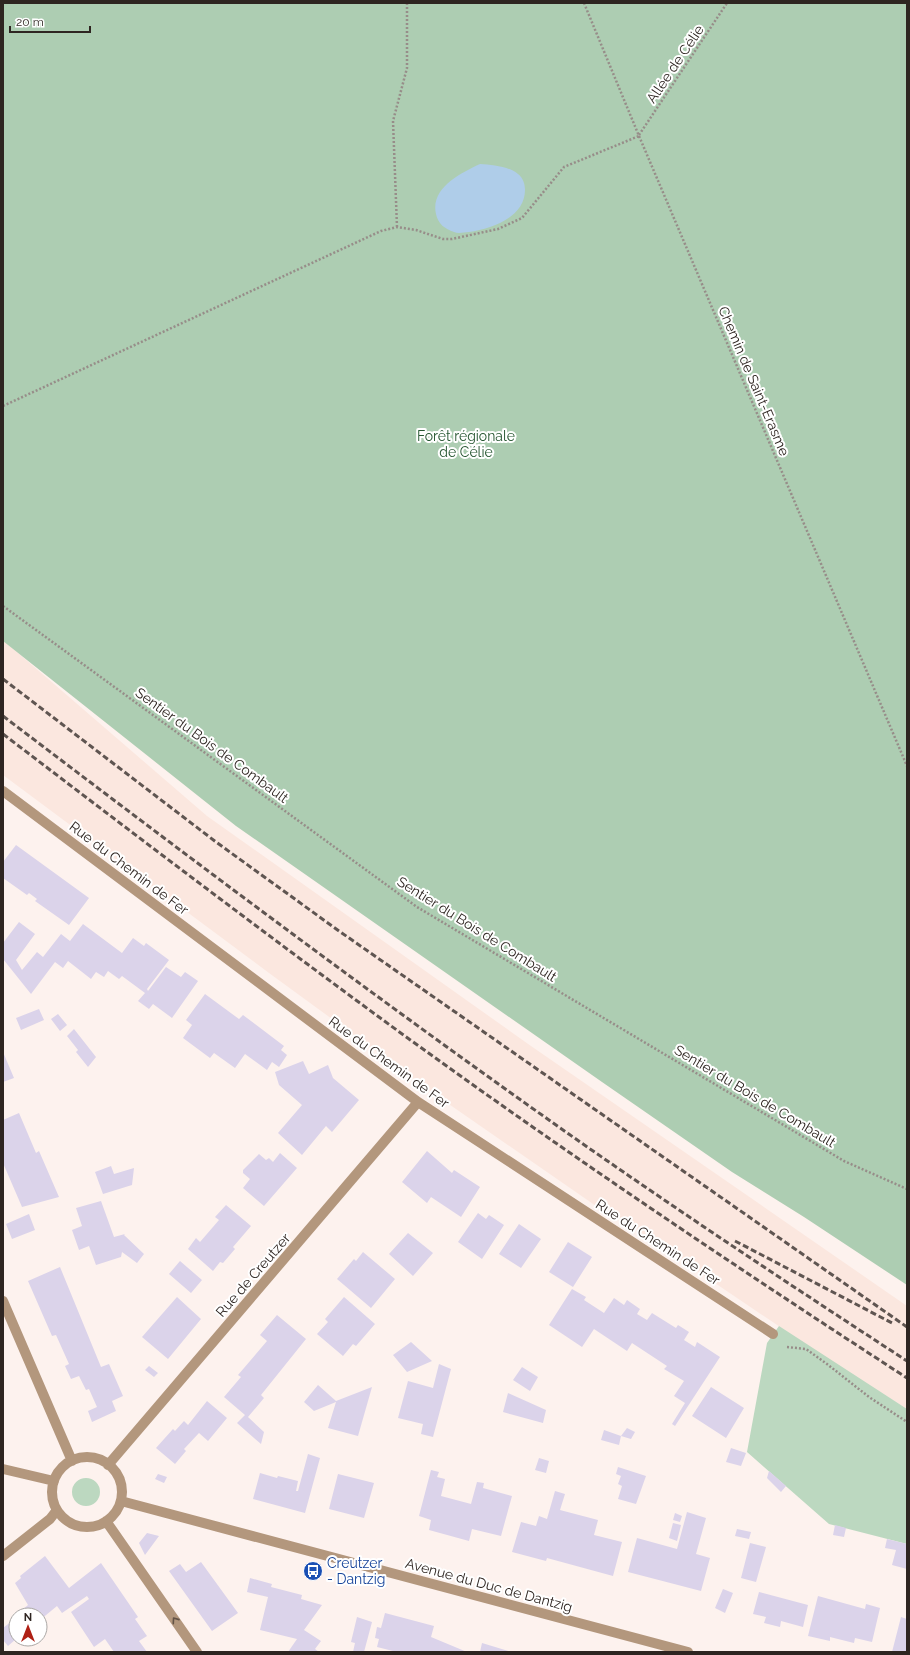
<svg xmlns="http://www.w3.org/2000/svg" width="910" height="1655" viewBox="0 0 910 1655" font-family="Raleway,sans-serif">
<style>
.built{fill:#fbe7df}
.green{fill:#bcd8c0}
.forest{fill:#adcdb2}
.water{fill:#afcde9}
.building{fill:#dbd3ea}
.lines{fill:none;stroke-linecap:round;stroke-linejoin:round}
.path{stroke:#978d89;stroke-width:2.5;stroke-dasharray:2 2;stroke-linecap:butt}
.street{stroke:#b3977d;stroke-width:10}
.rail{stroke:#5f5551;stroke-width:3;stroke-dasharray:6 3;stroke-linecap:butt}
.oneway{stroke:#635346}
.labels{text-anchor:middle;stroke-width:4;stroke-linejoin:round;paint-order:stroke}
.street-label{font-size:14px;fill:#2e2521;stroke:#fff}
.park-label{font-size:14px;fill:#255530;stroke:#fff}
.transit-label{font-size:14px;fill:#164399;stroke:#fff;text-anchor:start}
</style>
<rect width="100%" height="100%" fill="#fdf2ee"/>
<!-- built -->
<path class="built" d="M3,640L207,816L531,1046L907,1306V1409L829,1360L709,1279L617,1216L596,1206L443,1100L269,973L3,775Z"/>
<!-- green -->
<path class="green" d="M779,1326L907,1409V1544L829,1524L747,1452L767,1343Z
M72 1492a14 14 0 1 1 28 0a14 14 0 1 1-28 0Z"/>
<!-- forest -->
<path class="forest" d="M3,3H907V1285L804,1217L732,1172L602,1082L236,826L3,641Z"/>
<!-- water -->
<path class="water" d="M480,164C492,165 508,166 518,174C523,178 525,184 525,190C525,217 492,229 469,232C464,232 459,234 454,232C445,229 438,224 436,214C430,188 461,173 480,164Z"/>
<!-- building -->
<path class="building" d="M16,845L89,898L69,925L35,901L37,899L29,893L27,895L3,878V862Z
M19,922L35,934L16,960L22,970L37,952L43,957L61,934L70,941L83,924L122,953L133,938L144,946L146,943L169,960L147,989L148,991L166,967L181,977L185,972L198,981L172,1018L153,1004L149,1009L138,1001L145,993L122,976L119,979L108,971L104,977L96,972L91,979L68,961L63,968L55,962L31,994L3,959V943Z
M205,994L239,1019L243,1015L284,1046L281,1050L287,1055L279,1067L272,1062L267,1070L245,1054L235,1068L214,1053L210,1058L183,1038L192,1025L186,1020Z
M39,1009L44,1020L21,1030L16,1018Z
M58,1014L67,1025L60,1031L51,1019Z
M74,1029L96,1057L88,1067L76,1052L78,1050L67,1036Z
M3,1052L14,1078L3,1082Z
M303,1061L309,1074L328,1065L333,1078L359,1100L332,1132L326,1126L302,1155L278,1133L302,1105L279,1085L275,1072Z
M19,1113L36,1153L39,1151L59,1197L22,1207L3,1163V1120Z
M427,1151L452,1173L454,1170L480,1187L461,1217L431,1197L427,1203L402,1182Z
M280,1153L297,1168L264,1206L243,1188L250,1179L243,1173V1170L259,1154L266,1160L269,1158L273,1162Z
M111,1166L114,1174L134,1168L132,1185L103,1194L95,1172Z
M101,1201L114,1237L125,1234L124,1235L144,1254L137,1263L122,1252L121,1257L96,1265L89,1246L79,1250L72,1230L82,1226L76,1208Z
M226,1205L251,1226L233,1247L235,1249L223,1263L220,1262L213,1271L188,1249L196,1238L200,1242L219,1220L215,1217Z
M478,1213L486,1219L489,1215L504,1225L482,1259L458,1242Z
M29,1214L35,1230L12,1239L6,1224Z
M519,1224L541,1239L521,1268L499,1254Z
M408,1233L433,1253L413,1276L389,1254Z
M568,1242L592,1257L573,1287L549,1272Z
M363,1252L395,1279L371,1308L337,1279L354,1259L356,1261Z
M180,1261L202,1280L191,1293L169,1274Z
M60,1267L101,1367L109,1364L123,1396L112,1401L116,1411L92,1422L88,1411L97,1407L89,1389L86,1390L79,1376L71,1379L65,1366L69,1364L56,1335L52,1336L28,1281Z
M572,1289L586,1297L584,1300L604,1313L614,1298L624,1305L627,1300L640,1309L637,1314L647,1320L652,1313L676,1328L678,1325L689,1332L684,1340L695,1347L697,1342L720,1357L675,1426L672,1424L685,1403L674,1396L684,1381L664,1369L667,1366L632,1343L627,1351L594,1329L582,1347L549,1325Z
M177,1297L201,1319L168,1359L142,1337Z
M344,1297L375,1324L356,1346L353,1344L343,1356L317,1334L328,1322L325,1319Z
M277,1315L306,1339L261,1395L264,1398L248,1417L264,1432L261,1444L237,1423L245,1415L224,1397L241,1377L238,1375L267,1341L260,1335Z
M411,1342L432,1361L407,1372L393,1355Z
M439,1364L451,1369L433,1437L421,1434L423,1424L398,1418L408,1381L433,1388Z
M149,1366L158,1373L154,1377L145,1370Z
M522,1367L538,1377L530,1391L513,1380Z
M318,1385L336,1401L372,1387L358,1436L328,1428L336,1402L314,1411L304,1402Z
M711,1387L744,1408L726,1438L692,1416Z
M508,1393L546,1410L543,1423L503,1412Z
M207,1401L227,1418L208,1441L199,1433L184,1449L186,1451L175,1464L156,1448L173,1429L175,1431L184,1421L188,1425Z
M627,1428L635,1432L631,1439L621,1436Z
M604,1430L621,1436L619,1445L601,1440Z
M731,1448L746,1453L741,1466L726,1462Z
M308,1454L320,1458L305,1513L253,1499L260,1473L277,1478L278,1476L298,1481L296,1491H298Z
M539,1458L549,1461L546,1473L535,1470Z
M618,1467L646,1476L636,1504L618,1499L622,1486L618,1484L621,1476L616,1474Z
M431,1470L439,1472L437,1477L445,1479L441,1496L471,1504L477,1482L484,1483L483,1488L512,1496L501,1536L472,1529L469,1541L429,1530L431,1520L419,1516Z
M769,1471L786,1486L781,1492L767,1478Z
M158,1474L167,1477L164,1483L155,1479Z
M338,1474L374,1483L364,1518L329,1509Z
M555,1491L565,1494L560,1510L598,1520L594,1535L622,1542L613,1576L547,1558L546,1561L512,1552L521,1522L536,1526L539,1516L547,1519Z
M687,1512L706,1518L696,1554L710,1558L701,1591L628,1572L637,1538L677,1549Z
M675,1513L682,1516L680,1522L673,1520Z
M673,1523L681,1525L677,1541L669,1538Z
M835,1525L846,1528L844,1537L833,1535Z
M737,1529L751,1532L749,1539L735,1536Z
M147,1533L159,1536L145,1555L139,1543Z
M887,1539L907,1544V1569L892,1565L896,1550L885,1548Z
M750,1543L766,1547L756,1582L741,1578Z
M45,1556L69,1588L101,1563L138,1617L135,1619L147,1636L139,1641L147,1652H114L105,1639L94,1647L71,1612L89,1599L87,1596L62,1613L57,1606L40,1620V1615H16V1639L8,1646L3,1640V1628L12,1621L11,1619L28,1605L15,1583L21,1578L20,1576Z
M201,1562L238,1613L212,1631L169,1571L180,1564L186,1572Z
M250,1578L272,1584L271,1587L302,1595L301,1599L322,1605L304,1630L321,1641L315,1649L319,1652H288L297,1639L260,1630L268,1597L247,1592Z
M723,1589L733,1593L725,1613L715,1608Z
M759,1592L808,1605L803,1627L781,1621L780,1627L764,1623L766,1617L753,1614Z
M818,1596L865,1609L866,1604L880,1608L872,1642L855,1638L854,1643L830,1637V1641L808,1636Z
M385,1613L434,1626L431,1637L467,1652H397L377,1647L379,1639L375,1638L377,1627L381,1628Z
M357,1617L372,1622L364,1652H353L355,1643L351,1642Z
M901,1617L907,1619V1652H892Z
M482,1643L512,1652H480Z"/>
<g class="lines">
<!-- path -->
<path class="path" d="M584,3L639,136L907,766
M639,135L727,3
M397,227L393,121L407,68V3
M3,406L381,231L397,227L416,230L443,239H452L498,229L522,218L564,167L639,136
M3,606L417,907L844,1161L907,1189
M787,1347L806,1349L827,1364L869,1397L907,1422"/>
<!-- street -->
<path class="street" d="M3,791L418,1102L773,1334
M3,1301L72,1461
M52 1492a35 35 0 1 1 70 0a35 35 0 1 1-70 0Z
M108,1465L418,1102
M3,1469L54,1481
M121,1501L688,1652
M106,1521L197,1652
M3,1556L50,1519L57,1510"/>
<!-- rail -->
<path class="rail" d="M3,679L216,842L339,931L907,1327
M3,716C191,859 380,1001 573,1137C683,1214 795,1288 907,1361
M3,734C138,837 272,939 409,1039C572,1157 739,1269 907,1378
M735,1241L894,1324"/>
</g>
<!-- one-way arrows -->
<defs><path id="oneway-chevron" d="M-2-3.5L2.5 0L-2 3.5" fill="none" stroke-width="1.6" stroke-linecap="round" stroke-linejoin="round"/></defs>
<use class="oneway" href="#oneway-chevron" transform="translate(175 1620) rotate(-125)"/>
<!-- icons -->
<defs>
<g id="bus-disc" transform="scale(1)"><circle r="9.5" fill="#1a4fb4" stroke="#fff"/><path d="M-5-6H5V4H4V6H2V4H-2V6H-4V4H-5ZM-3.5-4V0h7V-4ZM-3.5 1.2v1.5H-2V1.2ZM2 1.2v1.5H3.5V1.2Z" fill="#fff"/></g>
</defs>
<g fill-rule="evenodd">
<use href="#bus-disc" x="313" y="1571"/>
</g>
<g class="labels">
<!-- street labels -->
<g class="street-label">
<text transform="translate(675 64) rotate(-56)" y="5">Allée de Célie</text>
<text transform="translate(754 381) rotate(67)" y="5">Chemin de Saint-Erasme</text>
<text transform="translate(212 745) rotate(36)" y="5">Sentier du Bois de Combault</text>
<text transform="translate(129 868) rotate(37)" y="5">Rue du Chemin de Fer</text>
<text transform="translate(477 929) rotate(32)" y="5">Sentier du Bois de Combault</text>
<text transform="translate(389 1062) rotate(36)" y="5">Rue du Chemin de Fer</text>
<text transform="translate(755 1096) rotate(31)" y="5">Sentier du Bois de Combault</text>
<text transform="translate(658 1242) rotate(33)" y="5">Rue du Chemin de Fer</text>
<text transform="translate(253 1275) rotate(-49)" y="5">Rue de Creutzer</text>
<text transform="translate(489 1585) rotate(15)" y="5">Avenue du Duc de Dantzig</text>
</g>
<!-- park labels -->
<g class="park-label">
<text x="466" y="441">Forêt régionale<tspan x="466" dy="16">de Célie</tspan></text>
</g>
<!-- transit labels -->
<g class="transit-label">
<text x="327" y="1568">Creutzer<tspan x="327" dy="16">- Dantzig</tspan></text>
</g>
</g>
<!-- border -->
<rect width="910" height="1655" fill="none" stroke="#2e2521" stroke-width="8"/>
<!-- north arrow -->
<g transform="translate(28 1627)"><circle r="19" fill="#ffffff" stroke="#aba8a6"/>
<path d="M0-3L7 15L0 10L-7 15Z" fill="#af2015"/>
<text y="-6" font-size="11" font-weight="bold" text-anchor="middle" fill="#2e2521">N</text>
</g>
<!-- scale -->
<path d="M10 26v6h80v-6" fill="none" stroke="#2e2521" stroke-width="2"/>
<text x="16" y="26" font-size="12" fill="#2e2521" stroke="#ffffff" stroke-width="3" paint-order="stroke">20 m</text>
</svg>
